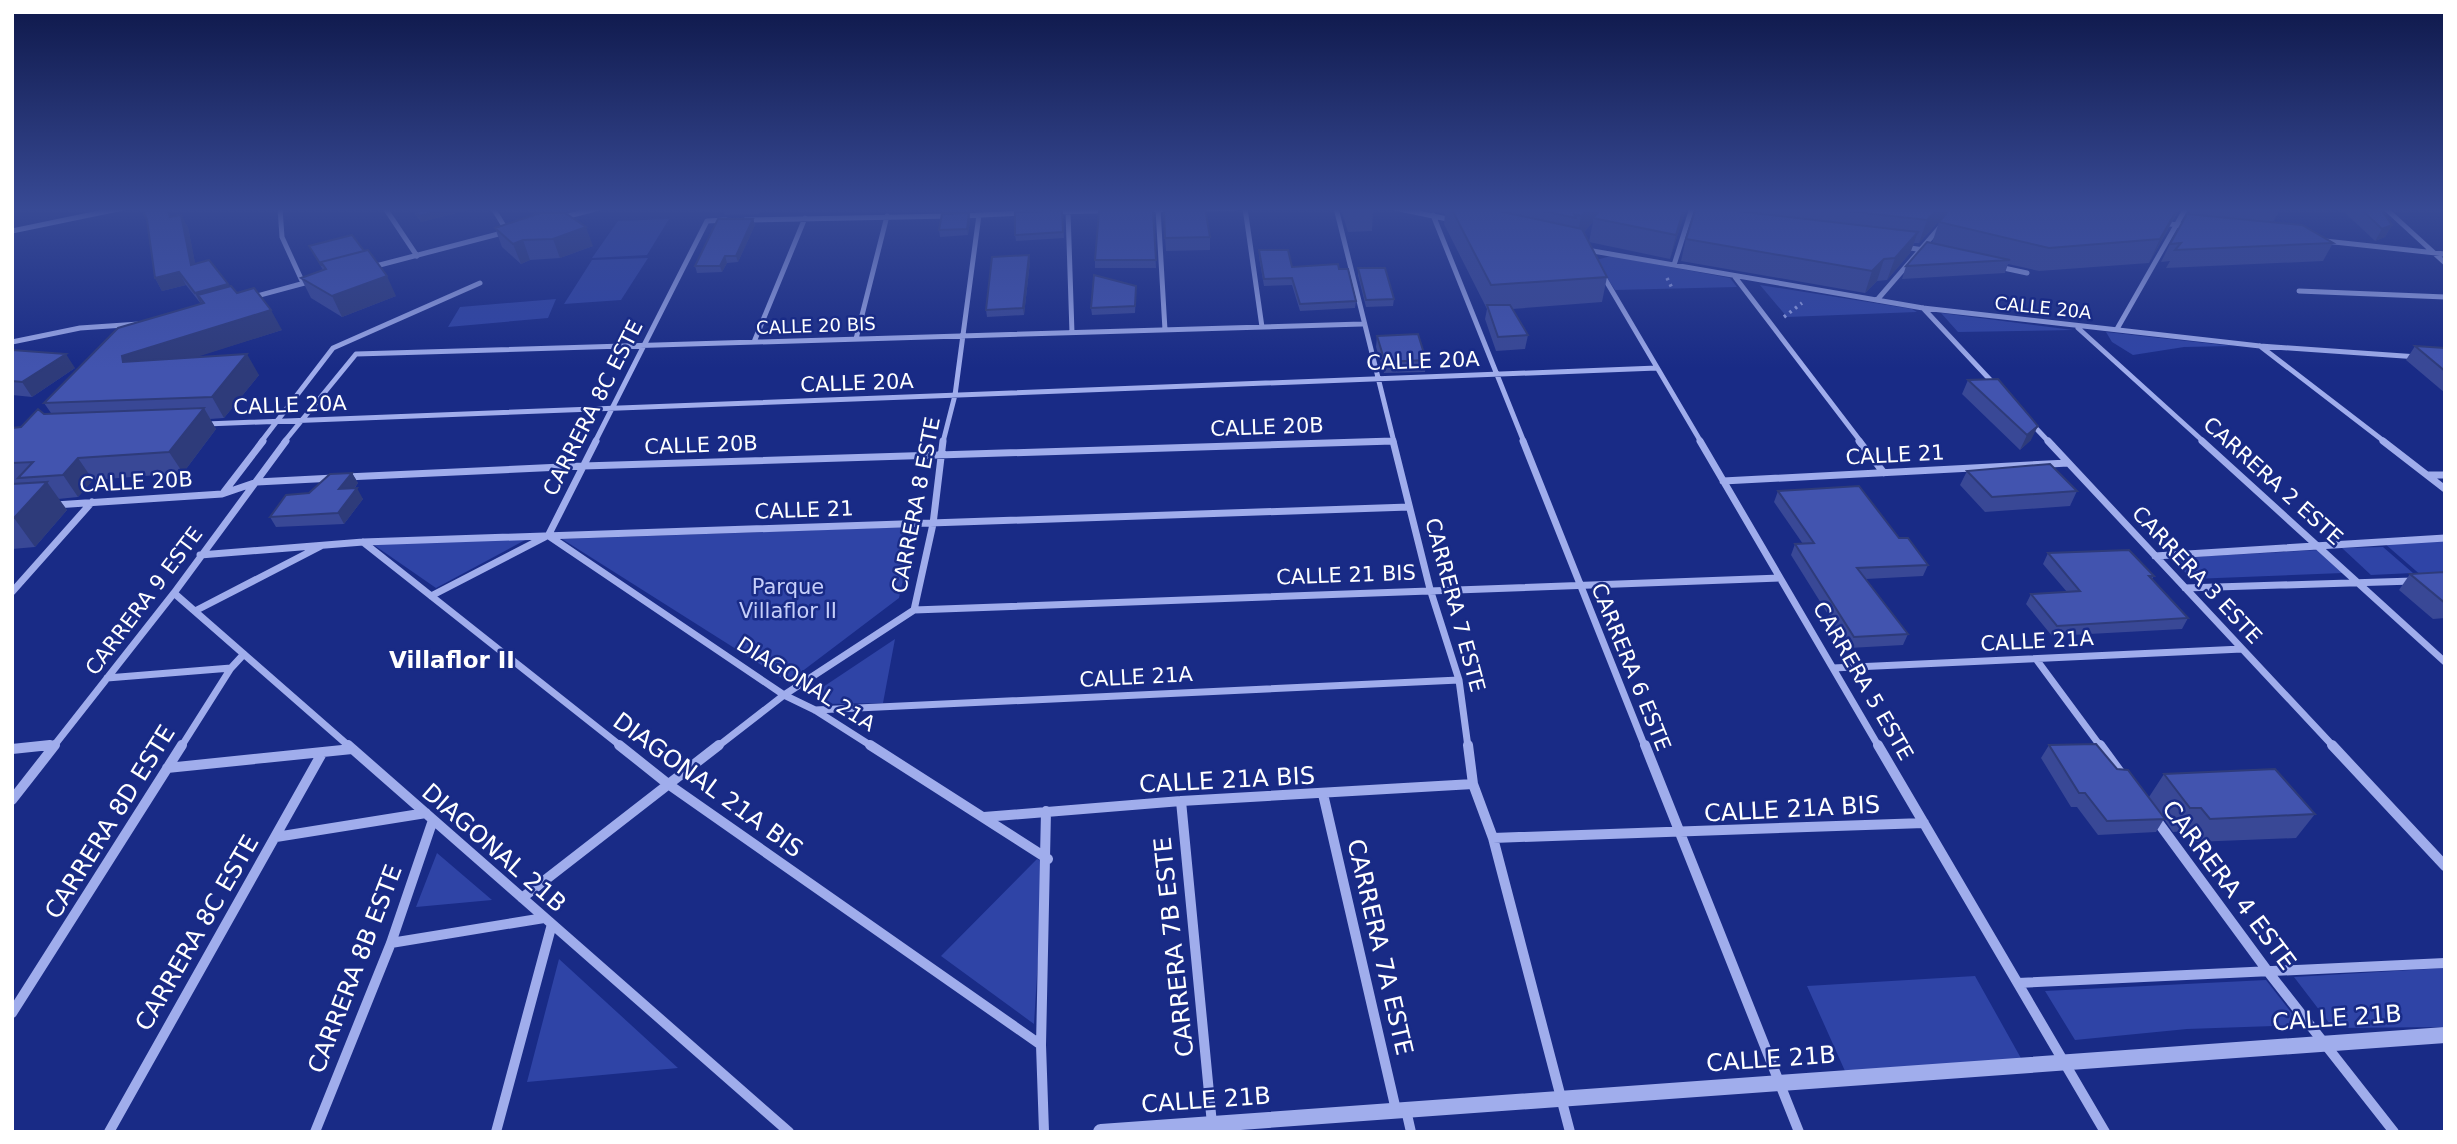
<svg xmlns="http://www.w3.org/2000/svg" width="2457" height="1144" viewBox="0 0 2457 1144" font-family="'DejaVu Sans',sans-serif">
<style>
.green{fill:#2f44a6}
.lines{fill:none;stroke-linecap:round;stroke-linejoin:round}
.path{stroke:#a0adec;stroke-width:3.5;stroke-dasharray:2.5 4.5;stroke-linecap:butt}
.minor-far2{stroke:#a0adec;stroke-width:5}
.minor-far1{stroke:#a0adec;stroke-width:7}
.minor{stroke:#a0adec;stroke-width:10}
.tertiary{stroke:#a0adec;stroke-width:16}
.wall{fill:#394896}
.shaded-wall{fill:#2e3b7a}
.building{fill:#4254af;stroke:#2e3b7a;stroke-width:2}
.labels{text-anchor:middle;stroke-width:5;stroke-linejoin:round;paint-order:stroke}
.far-street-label{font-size:18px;fill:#fff;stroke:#192b86}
.street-label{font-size:21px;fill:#fff;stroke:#192b86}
.park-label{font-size:21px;fill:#c5cef9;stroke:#192b86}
.neighbourhood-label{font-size:23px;font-weight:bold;fill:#fff;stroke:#192b86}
.near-street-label{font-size:24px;fill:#fff;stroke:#192b86}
</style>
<rect width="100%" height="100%" fill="#192b86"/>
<!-- green -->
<path class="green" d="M669,219L647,255L592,258L618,221Z
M1611,256L1730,278L1737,287L1615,290L1596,260Z
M648,258L621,300L564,304L592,260Z
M1760,285L1912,309L1917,312L1787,317Z
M556,299L548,318L448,327L460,307Z
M1941,313L2073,330L1958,332Z
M2106,332L2232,346L2184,347L2133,355L2112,342Z
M907,527L914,530L899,598L788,682L562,539Z
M527,539L436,588L371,543Z
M2445,540V576L2423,577L2384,543Z
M2383,547L2413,573L2371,575L2342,548Z
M2319,550L2343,573L2192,579L2171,558Z
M895,639L883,703L826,704L814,693Z
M437,853L492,900L416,907Z
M1037,859L1044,862L1034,1024L941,956Z
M559,959L678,1068L527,1082Z
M2445,968V1027L2333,1028L2294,977Z
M1975,976L2022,1060L1845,1071L1807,986Z
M2266,980L2301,1025L2187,1029L2075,1040L2045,991Z"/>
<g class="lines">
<!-- path -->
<path class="path" d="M1667,278L1672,288
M1784,317L1802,303"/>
<!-- minor-far2 -->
<path class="minor-far2" d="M280,208L282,237L303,283
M385,208L417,256
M493,208L507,231
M1245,208L1262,327
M1336,208L1394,442
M1395,208L1452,220
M2385,208L2445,263
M1158,209L1165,330
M1196,209L1237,208
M1068,211L1072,333
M1053,212L1170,209
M1433,215L1524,442
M962,216L1023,213
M561,218L599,208
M745,220L950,216
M2161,223L2187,226
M12,231L123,208
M2325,241L2445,254
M1904,247L1930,251
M1587,250L1923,308L2260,346L2418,357
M1674,265L1692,208
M372,267L506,232
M1999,267L2027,273
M1602,274L1701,442
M1735,277L1861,442
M2299,291L2445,297
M253,297L312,281
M1877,300L1941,226
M1923,308L1995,385
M2078,328L2204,442
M2117,329L2186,208
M856,339L887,216
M12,342L80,328L139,324
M754,342L805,218
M2260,346L2385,442
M2030,422L2049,442
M206,424L1657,368
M261,442L333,348L480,283
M284,442L356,354L1362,324
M595,442L707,221L726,220
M943,442L955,395L979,215
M1345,442L1393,441"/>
<!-- minor-far1 -->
<path class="minor-far1" d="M1393,441L1430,589L1459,680L1468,747
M1523,441L1645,747
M1700,441L1879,747
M1859,441L1884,473
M2048,441L2334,747
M2202,441L2445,662
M2383,441L2445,489
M2429,475H2445
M346,477L583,466L1393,441
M1723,481L2068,463
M224,492L263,441
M55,505L222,494L257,482L334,478
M548,536L596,441
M549,536L784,695L815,710L873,747
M363,542L622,747
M200,555L363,542L1409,507
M2155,556L2445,538
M2185,588L2413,581
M12,592L92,502
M174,593L350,747
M431,596L545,537
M914,610L1780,578
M195,611L321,546
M2036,659L2101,747
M1833,668L2242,649
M107,678L231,668
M815,710L1459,680
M31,747L54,745
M53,747L174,593L286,441
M181,747L231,668L244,654
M717,747L784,695L914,610L933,524L943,441"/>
<!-- minor -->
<path class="minor" d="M348,745L789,1132
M619,745L668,784L1041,1045
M870,745L1048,859
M1468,745L1473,784L1493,838L1570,1132
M1645,745L1799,1132
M1878,745L2105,1132
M2100,745L2122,775
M2332,745L2445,866
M12,749L50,745
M167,768L352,749
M1323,794L1396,1110
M12,800L55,745
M1181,801L1212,1124
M984,817L1181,801L1473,784
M2155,818L2269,973L2394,1132
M276,837L426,813
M1493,838L1924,823
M522,898L719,745
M391,943L544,918
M2018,983L2445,963
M12,1013L182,745
M1406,1110L1411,1132
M109,1132L321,755
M315,1132L391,943L433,820
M496,1132L552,924
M1044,1132L1041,1045L1046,811"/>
<!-- tertiary -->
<path class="tertiary" d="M1101,1132L2445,1035"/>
</g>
<!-- wall -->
<path class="wall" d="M411,208H475L421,222Z
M700,208H762L759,214L725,215L723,209L700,211Z
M945,208H972L971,209L945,210Z
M1163,208L1210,237V250L1166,251Z
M1342,208H1373L1372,231L1348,232L1342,212Z
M1421,208H1686L1670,259L1589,242L1593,222L1584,232L1607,277L1602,302L1512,309L1528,335L1525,349L1496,351L1485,319L1487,309L1444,224L1445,214Z
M1696,208H1951L1919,243H1914L1910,253L1887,280L1877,281L1865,293L1681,261L1686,239Z
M1951,208H2180L2149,263L2039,271L2008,264L2005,273L1902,279L1906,266L1932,243L1939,222Z
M2191,208H2281L2273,222L2333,243L2323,261L2166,268L2170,261L2161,262L2170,244Z
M2340,208H2380L2392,225L2385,237L2375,241Z
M1062,211L1064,238L1016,241L1015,235Z
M1153,211L1156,268H1095V260Z
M172,217L188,227L195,264L229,286L282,330L195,357L259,375L224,418L210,419L216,429L183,473L93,480L78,497L58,499L67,510L35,547L12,549V428L21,427L44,414L51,413L44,403L201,304L186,285L162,291L155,278Z
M753,219L755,225L738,262L727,263L722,272L697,273L695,266Z
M970,220L968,235L940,237L939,230Z
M495,228L593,246L560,258L530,260L521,264L502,247Z
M309,246L396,296L342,317L311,298L301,278L323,270Z
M1259,250L1292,267L1339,269L1356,301L1355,308L1300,311L1292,285L1264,286L1259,257Z
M1030,262L1024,315L987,317L986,310Z
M1358,268L1394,299L1393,306L1366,307L1358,275Z
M1136,293L1135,313L1092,315L1091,308Z
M1377,336L1426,360L1425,372L1384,373L1376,347Z
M2415,346L2445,348V393L2406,360Z
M12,350L75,368L32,397L12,395Z
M1998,379L2031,440L2020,450L1962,394L1968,380Z
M1967,471L2077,491L2070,506L1985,512L1960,485Z
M352,473L358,483L354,489L363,499L344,524L276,527L270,517L309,493Z
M1778,491L1928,565L1923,576L1866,579L1908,634L1903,645L1849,648L1791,555L1795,544H1803L1774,502Z
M2048,553L2154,576L2152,579L2188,618L2182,629L2052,636L2026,604L2031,594L2067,592L2043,564Z
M2445,572V618L2433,619L2399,590L2410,574Z
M2049,745L2117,769L2149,797L2164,774L2315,814L2296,838L2194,842L2185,831L2173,832L2164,819L2156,832L2098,835L2077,807H2071L2041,758Z"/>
<!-- shaded-wall -->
<path class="shaded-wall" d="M448,208H475L421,222L419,216Z
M1588,208H1605L1593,218V222L1577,239L1581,216Z
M1684,208H1686L1670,259L1676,235Z
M1938,208H1951L1919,243L1927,220Z
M2178,208L2167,230L2149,263L2160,239Z
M969,213L970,220L968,235L967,229Z
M181,215L188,227L198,278L191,265Z
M753,219L755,225L738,262L736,256Z
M2392,225L2385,237L2375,241L2382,229Z
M586,227L593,246L560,258L553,239Z
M1918,232L1910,253L1887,280L1895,258Z
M523,240L530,260L521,264L513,244Z
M1029,255L1030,262L1024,315L1023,308Z
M725,256L727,263L722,272L720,266Z
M1884,259L1877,281L1865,293L1872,271Z
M179,272L186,285L162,291L155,278Z
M387,276L396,296L342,317L332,296Z
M228,284L235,297L198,295L204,306H202L195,293Z
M271,310L282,330L134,377L123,362L122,356Z
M66,354L75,368L32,397L22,382Z
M247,354L259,375L224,418L212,397Z
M204,408L216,429L183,473L169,452Z
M2038,426L2031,440L2020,450L2027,435Z
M78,458L93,480L78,497L63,475Z
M352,473L358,483L345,500L339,489Z
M47,482L67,510L35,547L14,518Z
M357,488L363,499L344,524L338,513Z"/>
<!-- building -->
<path class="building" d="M142,208H167L170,217L181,215L191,265L209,260L228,284L195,293L179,272L155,278L147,220Z
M413,208H448L419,216Z
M1164,208H1205L1210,237L1165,238Z
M1451,208H1485L1582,229L1607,277L1491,285Z
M1530,208H1588L1581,216L1574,214L1576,218Z
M1602,208H1684L1676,235L1593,218Z
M1696,208H1710L1918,232L1895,258L1884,259L1872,271L1686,239Z
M1820,208H1938L1927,220Z
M1951,208H2178L2160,239L2049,248L1939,222Z
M2360,208H2380L2392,225L2382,229Z
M1062,211L1063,232L1015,235V212Z
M1099,211H1153L1156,260H1095Z
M540,213H565L586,227L553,239L523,240L513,244L495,228Z
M969,213L967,229L939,230L942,214Z
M2187,214L2302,225L2333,243L2175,250L2181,243L2170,244Z
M718,219H753L736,256H725L720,266H695Z
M352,235L364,251L321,262L323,265H321L309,246Z
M1927,242L2010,260L1906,266Z
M368,250L387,276L332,296L301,278L326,269L321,262Z
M1259,250H1288L1292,267L1338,264L1339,269H1348L1356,301L1300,304L1292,278L1264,279Z
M1029,255L1023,308L986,310L992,257Z
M1358,268H1385L1394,299L1366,300Z
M1094,275L1136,286L1135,306L1091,308Z
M231,286L237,293L254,288L271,310L122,356L123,362L247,354L212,397L44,403L118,328L204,303L198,295Z
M1487,305H1510L1528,335L1498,337Z
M1418,334L1426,360L1385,362L1377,336Z
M2415,346L2445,348V371Z
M12,350L66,354L22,382L12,381Z
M1998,379L2038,426L2027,435L1968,380Z
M204,408L169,452L78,458L63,475L18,478L33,462L12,463V428L21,427L38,409L44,414Z
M2050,464L2077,491L1992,497L1967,471Z
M352,473L339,489L357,488L338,513L270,517L286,495L309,493L330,474Z
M47,482L14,518H12V484Z
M1859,486L1899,538H1908L1928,565L1857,568L1908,634L1854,637L1795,544L1814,543L1778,491Z
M2129,550L2154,576H2149L2188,618L2057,626L2031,594L2080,591L2048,553Z
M2445,572V603L2410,574Z
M2096,744L2117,769L2128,770L2165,819L2107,821L2085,793H2079L2049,745Z
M2275,769L2315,814L2210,819L2201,808H2190L2164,774Z"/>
<!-- sky -->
<linearGradient id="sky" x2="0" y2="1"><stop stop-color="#0e184a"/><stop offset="0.57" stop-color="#384a95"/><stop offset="1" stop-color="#384a95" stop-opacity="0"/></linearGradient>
<rect width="2457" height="368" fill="url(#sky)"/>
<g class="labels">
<!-- far-street labels -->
<g class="far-street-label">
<text transform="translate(2043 308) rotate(6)" y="6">CALLE 20A</text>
<text transform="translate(816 326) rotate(-2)" y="6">CALLE 20 BIS</text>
</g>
<!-- street labels -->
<g class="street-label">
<text transform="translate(1423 361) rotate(-2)" y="7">CALLE 20A</text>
<text transform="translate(857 383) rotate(-2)" y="7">CALLE 20A</text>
<text transform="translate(290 405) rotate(-2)" y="7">CALLE 20A</text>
<text transform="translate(593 408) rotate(-63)" y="7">CARRERA 8C ESTE</text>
<text transform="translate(1267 427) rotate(-2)" y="7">CALLE 20B</text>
<text transform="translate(701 445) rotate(-2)" y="7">CALLE 20B</text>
<text transform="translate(1895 455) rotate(-3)" y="7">CALLE 21</text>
<text transform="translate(2273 481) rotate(42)" y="7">CARRERA 2 ESTE</text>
<text transform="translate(136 482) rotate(-3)" y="7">CALLE 20B</text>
<text transform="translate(916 505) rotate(-79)" y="7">CARRERA 8 ESTE</text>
<text transform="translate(804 510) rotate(-2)" y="7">CALLE 21</text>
<text transform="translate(1346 575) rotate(-2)" y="7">CALLE 21 BIS</text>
<text transform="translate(2197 575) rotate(47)" y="7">CARRERA 3 ESTE</text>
<text transform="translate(144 601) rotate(-53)" y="7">CARRERA 9 ESTE</text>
<text transform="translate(1455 605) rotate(75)" y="7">CARRERA 7 ESTE</text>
<text transform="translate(2037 641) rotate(-3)" y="7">CALLE 21A</text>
<text transform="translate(1631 667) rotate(68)" y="7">CARRERA 6 ESTE</text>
<text transform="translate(1136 677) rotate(-3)" y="7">CALLE 21A</text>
<text transform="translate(1863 681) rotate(60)" y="7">CARRERA 5 ESTE</text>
<text transform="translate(806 684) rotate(32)" y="7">DIAGONAL 21A</text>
</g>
<!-- park labels -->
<g class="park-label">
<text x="788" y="594">Parque<tspan x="788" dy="24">Villaflor II</tspan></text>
</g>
<!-- neighbourhood labels -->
<g class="neighbourhood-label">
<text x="452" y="668">Villaflor II</text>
</g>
<!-- near-street labels -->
<g class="near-street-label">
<text transform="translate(1227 780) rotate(-3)" y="8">CALLE 21A BIS</text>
<text transform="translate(708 785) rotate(36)" y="8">DIAGONAL 21A BIS</text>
<text transform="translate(1792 809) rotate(-3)" y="8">CALLE 21A BIS</text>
<text transform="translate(110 822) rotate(-58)" y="8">CARRERA 8D ESTE</text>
<text transform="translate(494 848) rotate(41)" y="8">DIAGONAL 21B</text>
<text transform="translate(2229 885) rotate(53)" y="8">CARRERA 4 ESTE</text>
<text transform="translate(197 933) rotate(-60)" y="8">CARRERA 8C ESTE</text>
<text transform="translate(1174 947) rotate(-96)" y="8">CARRERA 7B ESTE</text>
<text transform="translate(1380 947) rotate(77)" y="8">CARRERA 7A ESTE</text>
<text transform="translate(355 969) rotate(-69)" y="8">CARRERA 8B ESTE</text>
<text transform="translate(2337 1018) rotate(-4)" y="8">CALLE 21B</text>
<text transform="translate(1771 1059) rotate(-4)" y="8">CALLE 21B</text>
<text transform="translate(1206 1100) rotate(-4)" y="8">CALLE 21B</text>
</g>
</g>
<!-- border -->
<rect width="2457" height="1144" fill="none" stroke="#ffffff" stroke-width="28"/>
</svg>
